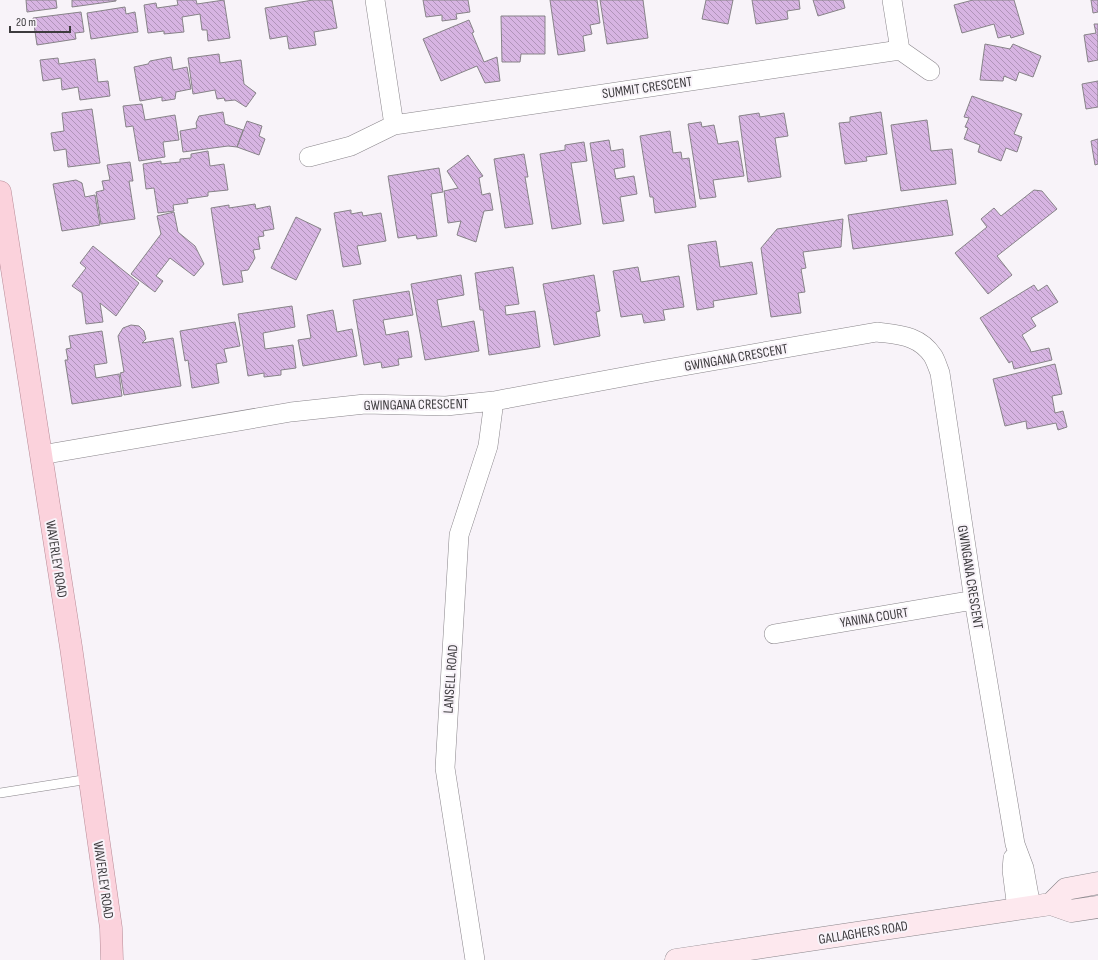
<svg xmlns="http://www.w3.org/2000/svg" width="1098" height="960" viewBox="0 0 1098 960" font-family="'Sofia Sans Condensed',sans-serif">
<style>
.building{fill:url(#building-back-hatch);stroke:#878388}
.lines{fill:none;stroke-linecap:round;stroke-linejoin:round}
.lane-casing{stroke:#89858a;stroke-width:10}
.street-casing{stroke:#89858a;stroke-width:20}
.secondary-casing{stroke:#89858a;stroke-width:23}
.primary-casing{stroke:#b78a96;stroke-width:23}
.lane{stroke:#fff;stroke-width:9}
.street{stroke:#fff;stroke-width:19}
.secondary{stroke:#fde8ee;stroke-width:22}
.primary{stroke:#fbd2dc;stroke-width:22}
.labels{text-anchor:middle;stroke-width:4;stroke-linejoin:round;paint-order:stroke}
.street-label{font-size:14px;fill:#3d3b3e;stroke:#f8f3f9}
</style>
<defs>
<pattern id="building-back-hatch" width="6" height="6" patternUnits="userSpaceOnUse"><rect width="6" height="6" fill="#d7b4e2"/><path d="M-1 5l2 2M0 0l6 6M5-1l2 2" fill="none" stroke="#b094b9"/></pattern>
</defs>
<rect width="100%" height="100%" fill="#f8f3f9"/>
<!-- building -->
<path class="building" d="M26,0H56L57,8L27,12Z
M72,0H116V1L72,7Z
M177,0H196L197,4L224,0L230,38L208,41L207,30H202L200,14L182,17L184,32L164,34V31L148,33L144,5L156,3L157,8L178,5Z
M313,0H332L337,28L314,32L316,45L289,49L287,36L270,39L265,8Z
M423,0H468L470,12L456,14L457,19L442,21V15L426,17Z
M550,0H597L600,23L590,25L592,34L583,36L585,51L558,55Z
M600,0H643L648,38L607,44Z
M706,0H733L728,24L702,19Z
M752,0H799L800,9L787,11L788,19L756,24Z
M813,0H843L845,8L818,16Z
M973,0H1014L1024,34L1011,38L1010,35L998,38L994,24L962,33L954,5Z
M1091,0H1098V12L1093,13Z
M125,7L126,14L135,12L138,32L91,39L87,13Z
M81,12L84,32L75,33L76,39L37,45L33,18Z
M501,16H545V54H521L520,62H502Z
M469,20L474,32L472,33L484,62L497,57L500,81L485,83L477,66L441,81L423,39Z
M1094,24H1098V60L1088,62L1084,35L1096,33Z
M985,44L1010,49L1013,44L1041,56L1033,77L1019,72L1016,81L1004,76L1003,81L980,80Z
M219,54L220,63L241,60L244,84L256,93L246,107L235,100L225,101L224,98L217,99L215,90L193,94L188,58Z
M171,57L173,70L187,67L191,89L176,92L175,99L162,101V97L140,101L134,67L148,64L150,61Z
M58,58L59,64L95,59L98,82L108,81L110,96L80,100L78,87L62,90L61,78L43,81L40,60Z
M1098,81V107L1086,109L1082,84Z
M972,96L1022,114L1014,134L1022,137L1017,152L1006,148L1001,161L978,152L980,145L964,139L968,128L965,127L969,118L964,117Z
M142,104L145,120L175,115L179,140L163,142L165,157L139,161L133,126L126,127L123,106Z
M92,109L100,163L68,167L66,149L54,151L51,133L64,131L62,113Z
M223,112L225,124L243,130L237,147L228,146L183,152L180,131L197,128L196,123L199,116Z
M881,112L887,154L866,157L867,161L845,164L839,123L850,122V117Z
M759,113L760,117L784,113L788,136L775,138L781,177L748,182L739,116Z
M927,120L931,151L952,149L956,184L901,191L891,125Z
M247,121L262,126L259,136L265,139L259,155L237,147Z
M701,122L702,127L714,125L718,144L738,141L744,176L713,180L716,197L700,199L688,124Z
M670,131L673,153L681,152L682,159L689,158L696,207L655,213L653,197H650L640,136Z
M1098,139V164L1095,165L1091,141Z
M609,140L611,151L623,149L625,167L614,169L616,179L634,176L637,194L620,197L624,221L603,224L590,143Z
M584,142L587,161L571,163L581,224L552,229L540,154L565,150V145Z
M208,151L210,166L224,164L228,190L208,192V196L187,199L188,203L173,205L174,211L158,213L154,188L146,189L143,164L161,161V164L180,162V159L191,158V154Z
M524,154L528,177H525L533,224L505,228L494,159Z
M468,155L483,176L479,178L482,195L490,193L493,210L484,211L476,242L457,235L461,221L448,223L444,191L458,188L447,171Z
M130,162L133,181H129L135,219L101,224L96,192L104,190L102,181L110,180L107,165Z
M439,168L443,192L431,194L437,236L417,239L416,235L398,238L388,176Z
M76,180L82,183L85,197L95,195L100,225L62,231L53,184Z
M1034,190L1042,191L1057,209L997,256L1012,275L988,294L955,253L987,227L981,219L994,208L1001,216Z
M947,200L953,235L853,249L848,215Z
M255,204L256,209L270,206L274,229L263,231L264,236L258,237L260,249L253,250L255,258L248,270L241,271L243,282L223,285L211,208L229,205V208Z
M351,210V214L362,212L363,216L381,213L386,241L357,246L361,264L343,267L334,213Z
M174,212L178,232L195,246L204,264L194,276L170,258L156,276L163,281L155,292L131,274L161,234L157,216Z
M296,217L321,229L296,280L271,268Z
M843,219L841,247L803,252L806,268L801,269L805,292L798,293L801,313L771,317L761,248L777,229Z
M716,241L720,267L752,262L757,294L713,301L714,307L697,310L688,245Z
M93,246L139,283L116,316L100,303L103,322L86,324L82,293L72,286L86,268L80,263Z
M513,267L519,304L505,306L506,315L535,311L540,347L489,355L483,310H480L475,273Z
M638,267L641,282L679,276L684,307L663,310L665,320L644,323L642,314L621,317L613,271Z
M461,275L464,295L437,300L442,327L474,321L479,351L425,360L411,284Z
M594,275L600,311L596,312L600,336L554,345L543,284Z
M1034,285L1038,291L1047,285L1058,302L1031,318L1036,326L1022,335L1030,349L1031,352L1049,348L1052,360L1014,369L1012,361L1009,363L980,318Z
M409,291L413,315L383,320L386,335L408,331L412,357L398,359L399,365L382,368L381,362L364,365L353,300Z
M292,306L295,327L263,333L265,349L293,345L296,368L281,370V375L264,377V373L248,376L238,314Z
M333,310L337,332L352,329L357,356L303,366L298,340L311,338L307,315Z
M235,322L240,346L224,349L227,362L216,364L219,383L192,388L188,360L185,361L180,331Z
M131,325L139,326L144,331L146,339L142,343L173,338L181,386L124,395L120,373L124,372L118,336L123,328Z
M102,331L107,363L94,365L96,378L119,374L122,396L72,404L65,360H68L66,349L71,348L69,336Z
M1055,364L1062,394L1052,396L1055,413L1063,411L1067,427L1058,430L1056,423L1027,429L1026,421L1005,426L993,379Z"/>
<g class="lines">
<!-- lane casing -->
<g class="lane-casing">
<path id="lane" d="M0,793L89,779"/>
</g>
<!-- street casing -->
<g class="street-casing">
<path id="street" d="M375,0L394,125
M900,50L930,71
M309,157L351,146L394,125L900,50L892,0
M41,455L291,412L365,404L446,406L494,401L655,371L877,332C899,335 919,335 933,356C936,361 938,368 940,373L974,600L1015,844L1024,868L1031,907
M774,634L974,600
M1013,858L1012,870L1017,909
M475,960L445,768L459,535L488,446L494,401"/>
</g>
<!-- secondary casing -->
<g class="secondary-casing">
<path id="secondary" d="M1051,904L1066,889L1098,883
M676,960L1051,904L1071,911L1098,907"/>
</g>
<!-- primary casing -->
<g class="primary-casing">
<path id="primary" d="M0,192L71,647L111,928L112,960"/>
</g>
<!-- lane -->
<use href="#lane" class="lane"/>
<!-- street -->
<use href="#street" class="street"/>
<!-- secondary -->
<use href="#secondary" class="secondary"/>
<!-- primary -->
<use href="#primary" class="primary"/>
</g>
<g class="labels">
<!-- street labels -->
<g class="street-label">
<text transform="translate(647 87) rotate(-8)" y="5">SUMMIT CRESCENT</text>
<text transform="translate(736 357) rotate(-10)" y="5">GWINGANA CRESCENT</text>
<text transform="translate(416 404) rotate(-1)" y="5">GWINGANA CRESCENT</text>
<text transform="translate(57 559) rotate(81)" y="5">WAVERLEY ROAD</text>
<text transform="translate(971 577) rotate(81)" y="5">GWINGANA CRESCENT</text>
<text transform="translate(874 617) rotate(-9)" y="5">YANINA COURT</text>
<text transform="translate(450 679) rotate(-86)" y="5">LANSELL ROAD</text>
<text transform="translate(104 880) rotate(82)" y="5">WAVERLEY ROAD</text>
<text transform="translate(863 932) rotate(-9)" y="5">GALLAGHERS ROAD</text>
</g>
</g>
<!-- scale -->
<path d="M10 26v6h60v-6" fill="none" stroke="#3d3b3e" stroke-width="2"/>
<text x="16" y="26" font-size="12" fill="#3d3b3e" stroke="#f8f3f9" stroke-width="3" paint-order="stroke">20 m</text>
</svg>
